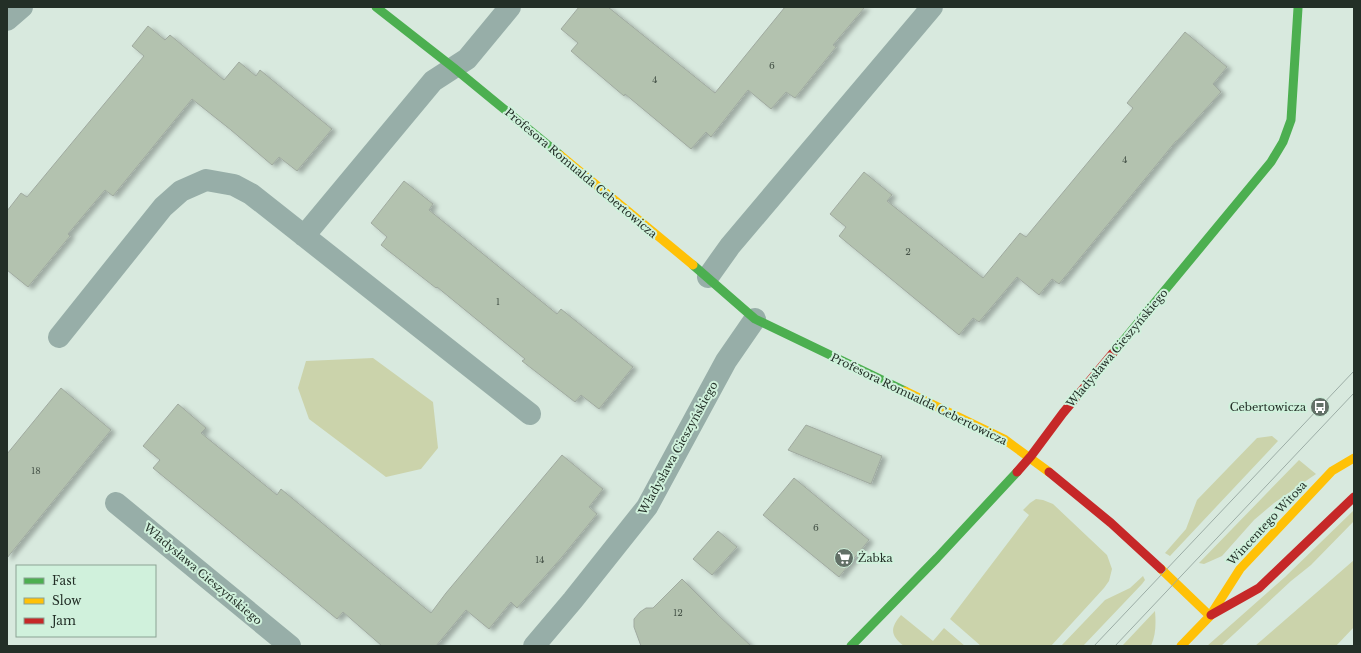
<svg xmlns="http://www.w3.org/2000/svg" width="1361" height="653" viewBox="0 0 1361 653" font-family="'Libre Baskerville',serif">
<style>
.green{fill:#cbd3ab}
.building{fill:#b3c2af;stroke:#a0aaa0;filter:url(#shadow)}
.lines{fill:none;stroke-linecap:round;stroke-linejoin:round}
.street{stroke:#97aea8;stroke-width:22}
.fast{stroke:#4caf50;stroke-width:9}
.slow{stroke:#ffc107;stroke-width:9}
.jam{stroke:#c62828;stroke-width:9}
.tram{stroke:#9cada6;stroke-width:1}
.labels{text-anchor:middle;stroke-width:4;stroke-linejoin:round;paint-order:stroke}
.number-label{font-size:9px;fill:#475449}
.street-label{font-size:11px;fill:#232f27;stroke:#d0f1dc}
.poi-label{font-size:11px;fill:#232f27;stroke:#d0f1dc;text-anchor:end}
</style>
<defs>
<filter id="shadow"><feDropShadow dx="4.5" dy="2.5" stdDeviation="2" flood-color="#0004"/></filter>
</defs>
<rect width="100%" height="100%" fill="#d8e9de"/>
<!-- green -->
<path class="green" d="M373,358L433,402L438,448L421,469L386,477L309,419L298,388L306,361Z
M1272,436L1278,441L1170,556L1165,553L1186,529L1197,500L1257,438Z
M1299,460L1316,474L1274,503L1254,520L1222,556L1204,564L1199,563Z
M1036,499L1043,500L1053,504L1107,555L1112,569L1109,581L1104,588L1051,646H981L950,619L1029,515L1023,510L1030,503Z
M1354,510V521L1311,565L1291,581L1221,646H1207L1285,577Z
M1354,560V627L1336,646H1255Z
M1143,576L1145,580L1142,584L1083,646H1061L1105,600L1130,588Z
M1155,611C1156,623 1156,635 1151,646H1122Z
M901,615L933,641L944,628L965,646H904C890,635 890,628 901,615Z"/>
<!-- building -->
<path class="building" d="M579,7H608L715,93L785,7H865L833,45L836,47L795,98L786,92L771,109L748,90L711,137L706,132L691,149L625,94L624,96L571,51L578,43L561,29Z
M148,26L165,40L170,35L224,80L239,62L256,76L260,70L332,129L297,171L279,157L272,165L231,130L192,99L113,196L105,190L68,234L70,236L28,287L7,270V211L21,193L27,197L144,56L132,46Z
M1185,32L1227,67L1213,84L1221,92L1177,141H1176L1059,284L1052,279L1039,295L1017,277L979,322L973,318L959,335L839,236L846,227L830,214L864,172L892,195L887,201L983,278L1020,233L1026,237L1133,108L1127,103Z
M404,181L433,204L429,210L557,314L561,309L633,367L599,409L581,395L575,402L522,361L525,359L437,287L436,288L381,245L387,237L371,223Z
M61,388L111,430L7,558V454Z
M178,404L206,428L201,433L277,495L281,489L431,613L446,593L562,455L603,489L589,507L597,514L562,557L517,608L511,602L489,629L466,610L436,646H382L343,612L337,619L153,468L160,460L143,446Z
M806,425L882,456L871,484L788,450Z
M794,478L869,540L839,577L763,515Z
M718,531L737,547L712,575L693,559Z
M682,579L717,614L751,646H641L634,627V619L640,612L646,608H653Z"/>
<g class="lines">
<!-- street -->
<path class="street" d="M7,20L22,7
M304,236L433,81L467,59L510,7
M708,277L730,246L932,7
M59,337L163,207L181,191L206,180L234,185L251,194L530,414
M116,503L290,646
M534,646L573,600L647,507L726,361L755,319"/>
<!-- fast -->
<path class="fast" d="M376,7L454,68L560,155
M693,265L755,319L905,391
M1113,353L1271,162L1283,142L1291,120L1298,8
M851,646L937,558L1017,472"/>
<!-- slow -->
<path class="slow" d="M560,155L693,265
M905,391L1004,439L1049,472
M1161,569L1210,616
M1181,646L1210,616L1240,569L1332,471L1354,458"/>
<!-- jam -->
<path class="jam" d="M1017,472L1031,456L1063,413L1113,353
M1049,472L1111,523L1161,569
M1211,615L1259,588L1354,497"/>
<!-- tram -->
<path class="tram" d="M1094,646L1354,371
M1115,646L1354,393"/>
</g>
<!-- icons -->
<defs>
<g id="bus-disc" transform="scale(1)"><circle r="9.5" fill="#627067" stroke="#d0f1dc"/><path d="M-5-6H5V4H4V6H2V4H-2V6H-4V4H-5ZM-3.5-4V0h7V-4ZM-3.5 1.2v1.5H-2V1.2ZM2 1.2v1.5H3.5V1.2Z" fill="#fff"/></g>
<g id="supermarket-disc" transform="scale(1)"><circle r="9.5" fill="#627067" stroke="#d0f1dc"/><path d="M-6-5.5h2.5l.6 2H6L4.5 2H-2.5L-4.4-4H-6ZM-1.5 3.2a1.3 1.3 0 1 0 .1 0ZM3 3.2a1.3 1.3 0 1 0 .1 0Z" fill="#fff"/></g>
</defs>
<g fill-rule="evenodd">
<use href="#bus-disc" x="1320" y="407"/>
<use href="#supermarket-disc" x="844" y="558"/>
</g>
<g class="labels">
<!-- number labels -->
<g class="number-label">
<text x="772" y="69">6</text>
<text x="655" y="83">4</text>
<text x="1125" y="163">4</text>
<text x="908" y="255">2</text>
<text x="498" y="305">1</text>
<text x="36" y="474">18</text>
<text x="816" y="531">6</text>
<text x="540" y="563">14</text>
<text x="678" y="616">12</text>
</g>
<!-- street labels -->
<g class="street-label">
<text transform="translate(581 173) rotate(40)" y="4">Profesora Romualda Cebertowicza</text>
<text transform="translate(1117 348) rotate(-50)" y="4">Władysława Cieszyńskiego</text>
<text transform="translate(919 399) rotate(26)" y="4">Profesora Romualda Cebertowicza</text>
<text transform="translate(678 448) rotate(-61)" y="4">Władysława Cieszyńskiego</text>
<text transform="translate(1267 523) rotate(-47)" y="4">Wincentego Witosa</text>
<text transform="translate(203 574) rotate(40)" y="4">Władysława Cieszyńskiego</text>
</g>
<!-- poi labels -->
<g class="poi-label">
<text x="1306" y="411">Cebertowicza</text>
<text x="858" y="562" text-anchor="start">Żabka</text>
</g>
</g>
<!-- border -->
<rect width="1361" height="653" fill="none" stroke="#232f27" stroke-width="16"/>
<!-- legend -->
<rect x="16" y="565" width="140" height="72" fill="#d0f1dc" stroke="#8ba394"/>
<rect x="24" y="578" width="20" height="6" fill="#4caf50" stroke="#8ba394"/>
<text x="52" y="585" font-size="12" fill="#232f27">Fast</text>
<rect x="24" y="598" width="20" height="6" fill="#ffc107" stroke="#8ba394"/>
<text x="52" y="605" font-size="12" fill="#232f27">Slow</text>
<rect x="24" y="618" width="20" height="6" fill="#c62828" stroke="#8ba394"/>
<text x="52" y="625" font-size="12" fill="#232f27">Jam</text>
</svg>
